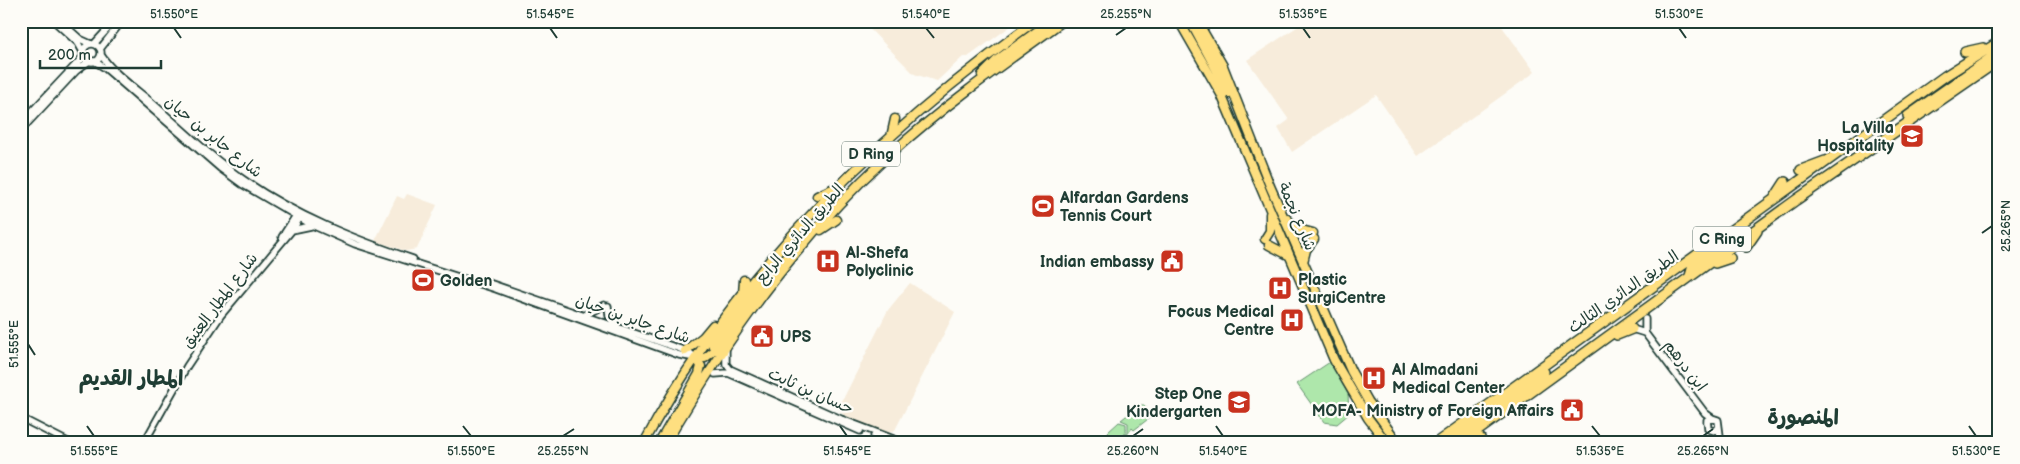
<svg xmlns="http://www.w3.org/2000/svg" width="2020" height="464" viewBox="0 0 2020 464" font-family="'Balsamiq Sans','Playpen Sans Arabic',sans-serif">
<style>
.built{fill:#f7ecdb}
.green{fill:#aee7ab;stroke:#669270}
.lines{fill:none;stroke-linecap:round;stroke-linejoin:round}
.minor-casing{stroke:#1f3d34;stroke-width:9}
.major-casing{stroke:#1f3d34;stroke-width:11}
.highway-casing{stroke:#1f3d34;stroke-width:12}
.minor{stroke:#fdfcf7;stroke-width:5.5}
.major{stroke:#fedf80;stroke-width:8}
.highway{stroke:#fedf80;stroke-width:9}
.ticks{fill:none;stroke:#1f3d34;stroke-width:2}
.labels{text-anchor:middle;stroke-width:4.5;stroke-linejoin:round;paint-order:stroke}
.shield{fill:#fdfcf7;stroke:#62766e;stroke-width:1}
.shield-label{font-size:15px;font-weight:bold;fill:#1f3d34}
.poi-label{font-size:16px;font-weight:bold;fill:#1f3d34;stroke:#fdfcf7;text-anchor:start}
.street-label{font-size:16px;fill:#1f3d34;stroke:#fdfcf7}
.district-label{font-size:21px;font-weight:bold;fill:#1f3d34;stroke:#fdfcf7}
.neatline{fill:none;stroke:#1f3d34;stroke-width:2}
.ticks-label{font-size:12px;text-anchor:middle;fill:#1f3d34}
</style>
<rect width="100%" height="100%" fill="#fdfcf7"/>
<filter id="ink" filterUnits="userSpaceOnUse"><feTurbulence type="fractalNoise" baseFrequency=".02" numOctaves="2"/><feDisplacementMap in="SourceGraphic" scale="10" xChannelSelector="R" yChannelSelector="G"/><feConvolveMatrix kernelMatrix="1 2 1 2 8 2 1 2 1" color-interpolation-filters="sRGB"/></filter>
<g filter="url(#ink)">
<!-- built -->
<path class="built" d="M862,21H1018L968,57H963L937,81L914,74Z
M1306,21H1498L1535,72L1418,156L1376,95L1292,152L1278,128L1289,120L1247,60Z
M407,194L437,205L417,249L406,251L375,241L397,196L404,199Z
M910,283L955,312L895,430L889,433L845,416L838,409L888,310Z"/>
<!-- green -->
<path class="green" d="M1330,362L1348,394L1349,414L1337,424L1324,422L1297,384Z
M1140,405H1144L1152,416L1134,430L1132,428L1121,443H1119L1128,432V423L1121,420Z
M1119,422L1126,424V432L1117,443H1107L1108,432Z"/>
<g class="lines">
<!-- minor casing -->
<g class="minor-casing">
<path id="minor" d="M54,21L78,43L83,52
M60,21L80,39L91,44
M83 53a9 9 0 1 1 18 0a9 9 0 1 1-18 0Z
M94,44L115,21
M100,49L122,21
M101,55C114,75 139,91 157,107C185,132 213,159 244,180C296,216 354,239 413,259
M94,61L105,68L220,168L242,184L314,226L355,244L496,289L679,355L696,358
M21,123L84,56
M21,130L76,71L89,61
M292,230L311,226
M282,237L297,214
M489,283L689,352L696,358
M608,306L609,316L617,326
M585,315L604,305
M1632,329L1645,333L1705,413L1712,418
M1645,333V319
M726,347V364L730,369L841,419L904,443
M715,374L728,373L860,431
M21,418L70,443
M1707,420L1708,429L1714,431L1717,429
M1707,422L1712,418L1718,420L1721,443
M874,436L891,443
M144,443L187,366L221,315L292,230L302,215"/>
</g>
<!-- major casing -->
<g class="major-casing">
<path id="major" d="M1179,21L1221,94L1334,360L1368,418L1387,443
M1190,21L1229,93
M1197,21L1223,66L1270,186L1351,371L1368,401L1398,443
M982,75L997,60L1051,21
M891,137L895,119
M817,196L834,188
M1287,219L1298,229L1313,233
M821,230L836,220
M1265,239L1270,231V214
M1269,245L1288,255
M1303,262L1306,250L1314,239
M743,294L744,280
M718,347L713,346L714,342L760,280
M685,351L703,337L713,325
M696,358H705L715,350L752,299L798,243
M644,443C736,271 878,134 1035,21
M659,443L699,374L701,366L696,358
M666,443C726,339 798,238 887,157C942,107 1003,64 1063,21"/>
</g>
<!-- highway casing -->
<g class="highway-casing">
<path id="highway" d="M1965,52L1983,48
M1908,116L1999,52
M1801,170L1825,161
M1774,199L1785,182
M1746,247L1757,231
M1715,263L1730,258
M1690,276L1692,269L1720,249
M1617,335L1632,329
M1436,443L1945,76L1999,42
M1449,443L1544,372
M1461,443L1796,200L1999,60
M1470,443L1480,438"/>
</g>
<!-- minor -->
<use href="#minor" class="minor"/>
<!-- major -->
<use href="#major" class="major"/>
<!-- highway -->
<use href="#highway" class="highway"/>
</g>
</g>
<!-- ticks -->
<path class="ticks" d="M174,28L181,38M550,28L557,38M926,28L934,38M1303,28L1310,38M1679,28L1686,38M1116,35L1126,28M1982,233L1992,226M28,344L35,355M87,426L94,436M463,426L471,436M840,426L847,436M1216,426L1223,436M1592,426L1600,436M1969,426L1976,436M563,436L574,429M1133,436L1143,429M1703,436L1713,429"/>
<!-- icons -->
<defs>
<g id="school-square" transform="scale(1.25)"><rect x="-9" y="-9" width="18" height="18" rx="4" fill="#c8321e" stroke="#fdfcf7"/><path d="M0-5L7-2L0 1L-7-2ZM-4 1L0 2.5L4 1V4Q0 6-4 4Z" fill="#fff"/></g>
<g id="stadium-square" transform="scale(1.25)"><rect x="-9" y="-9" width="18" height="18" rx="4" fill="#c8321e" stroke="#fdfcf7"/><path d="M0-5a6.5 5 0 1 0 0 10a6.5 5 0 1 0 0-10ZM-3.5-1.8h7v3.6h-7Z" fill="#fff"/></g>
<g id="hospital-square" transform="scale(1.25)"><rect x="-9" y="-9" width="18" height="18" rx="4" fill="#c8321e" stroke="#fdfcf7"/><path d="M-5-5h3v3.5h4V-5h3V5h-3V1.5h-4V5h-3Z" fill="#fff"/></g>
<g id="civic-square" transform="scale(1.25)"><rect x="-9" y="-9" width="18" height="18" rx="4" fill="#c8321e" stroke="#fdfcf7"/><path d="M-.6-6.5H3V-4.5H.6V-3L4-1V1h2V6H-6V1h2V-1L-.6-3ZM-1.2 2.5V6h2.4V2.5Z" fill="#fff"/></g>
</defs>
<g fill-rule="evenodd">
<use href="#school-square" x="1912" y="136"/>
<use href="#stadium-square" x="1043" y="206"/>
<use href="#hospital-square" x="828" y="261"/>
<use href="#civic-square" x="1172" y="261"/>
<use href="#stadium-square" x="423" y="280"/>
<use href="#hospital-square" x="1280" y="288"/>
<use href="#hospital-square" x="1292" y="320"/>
<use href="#civic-square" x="762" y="336"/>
<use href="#hospital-square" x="1374" y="378"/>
<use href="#school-square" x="1239" y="402"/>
<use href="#civic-square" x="1572" y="410"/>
</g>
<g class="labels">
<!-- shield labels -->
<g class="shield">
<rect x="842" y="141.5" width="58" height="25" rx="4"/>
<rect x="1693" y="226.5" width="58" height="25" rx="4"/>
</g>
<g class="shield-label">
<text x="871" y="159">D Ring</text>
<text x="1722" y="244">C Ring</text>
</g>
<!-- poi labels -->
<g class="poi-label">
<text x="1894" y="133" text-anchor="end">La Villa<tspan x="1894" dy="18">Hospitality</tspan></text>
<text x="1060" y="203">Alfardan Gardens<tspan x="1060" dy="18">Tennis Court</tspan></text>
<text x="846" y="258">Al-Shefa<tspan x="846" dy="18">Polyclinic</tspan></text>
<text x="1154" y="267" text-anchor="end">Indian embassy</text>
<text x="1298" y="285">Plastic<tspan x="1298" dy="18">SurgiCentre</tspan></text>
<text x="440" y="286">Golden</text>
<text x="1274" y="317" text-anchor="end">Focus Medical<tspan x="1274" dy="18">Centre</tspan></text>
<text x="780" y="342">UPS</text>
<text x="1392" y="375">Al Almadani<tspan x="1392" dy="18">Medical Center</tspan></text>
<text x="1222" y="399" text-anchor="end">Step One<tspan x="1222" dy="18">Kindergarten</tspan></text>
<text x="1554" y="416" text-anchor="end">MOFA- Ministry of Foreign Affairs</text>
</g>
<!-- street labels -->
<g class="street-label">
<text transform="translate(214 136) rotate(39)" y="6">شارع جابر بن حيان</text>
<text transform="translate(1298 216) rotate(67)" y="6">شارع نجمة</text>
<text transform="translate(799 233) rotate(-49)" y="6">الطريق الدائري الرابع</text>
<text transform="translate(1623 291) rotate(-35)" y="6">الطريق الدائري الثالث</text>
<text transform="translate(219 300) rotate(-53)" y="6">شارع المطار العتيق</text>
<text transform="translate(633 318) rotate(19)" y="6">شارع جابر بن حيان</text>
<text transform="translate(1686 365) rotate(53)" y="6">ابن درهم</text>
<text transform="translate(811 390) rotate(24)" y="6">حسان بن ثابت</text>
</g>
<!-- district labels -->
<g class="district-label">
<text x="131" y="385">المطار القديم</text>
<text x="1803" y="424">المنصورة</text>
</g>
</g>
<!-- margin -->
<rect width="2020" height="464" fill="none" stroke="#fdfcf7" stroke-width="55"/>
<!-- scale -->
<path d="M40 60v8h121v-8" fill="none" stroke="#1f3d34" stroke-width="2.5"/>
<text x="48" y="60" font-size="15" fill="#1f3d34" stroke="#fdfcf7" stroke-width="4" paint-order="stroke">200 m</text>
<rect x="28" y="28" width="1964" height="408" class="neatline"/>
<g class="ticks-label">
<text x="174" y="18">51.550°E</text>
<text x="550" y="18">51.545°E</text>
<text x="926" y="18">51.540°E</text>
<text x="1126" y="18">25.255°N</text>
<text x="1303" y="18">51.535°E</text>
<text x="1679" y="18">51.530°E</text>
<text transform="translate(2006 226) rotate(-90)" y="4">25.265°N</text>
<text transform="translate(14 344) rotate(-90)" y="4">51.555°E</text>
<text x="94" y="455">51.555°E</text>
<text x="471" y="455">51.550°E</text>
<text x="563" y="455">25.255°N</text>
<text x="847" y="455">51.545°E</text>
<text x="1133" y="455">25.260°N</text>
<text x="1223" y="455">51.540°E</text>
<text x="1600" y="455">51.535°E</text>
<text x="1703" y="455">25.265°N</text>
<text x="1976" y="455">51.530°E</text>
</g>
</svg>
